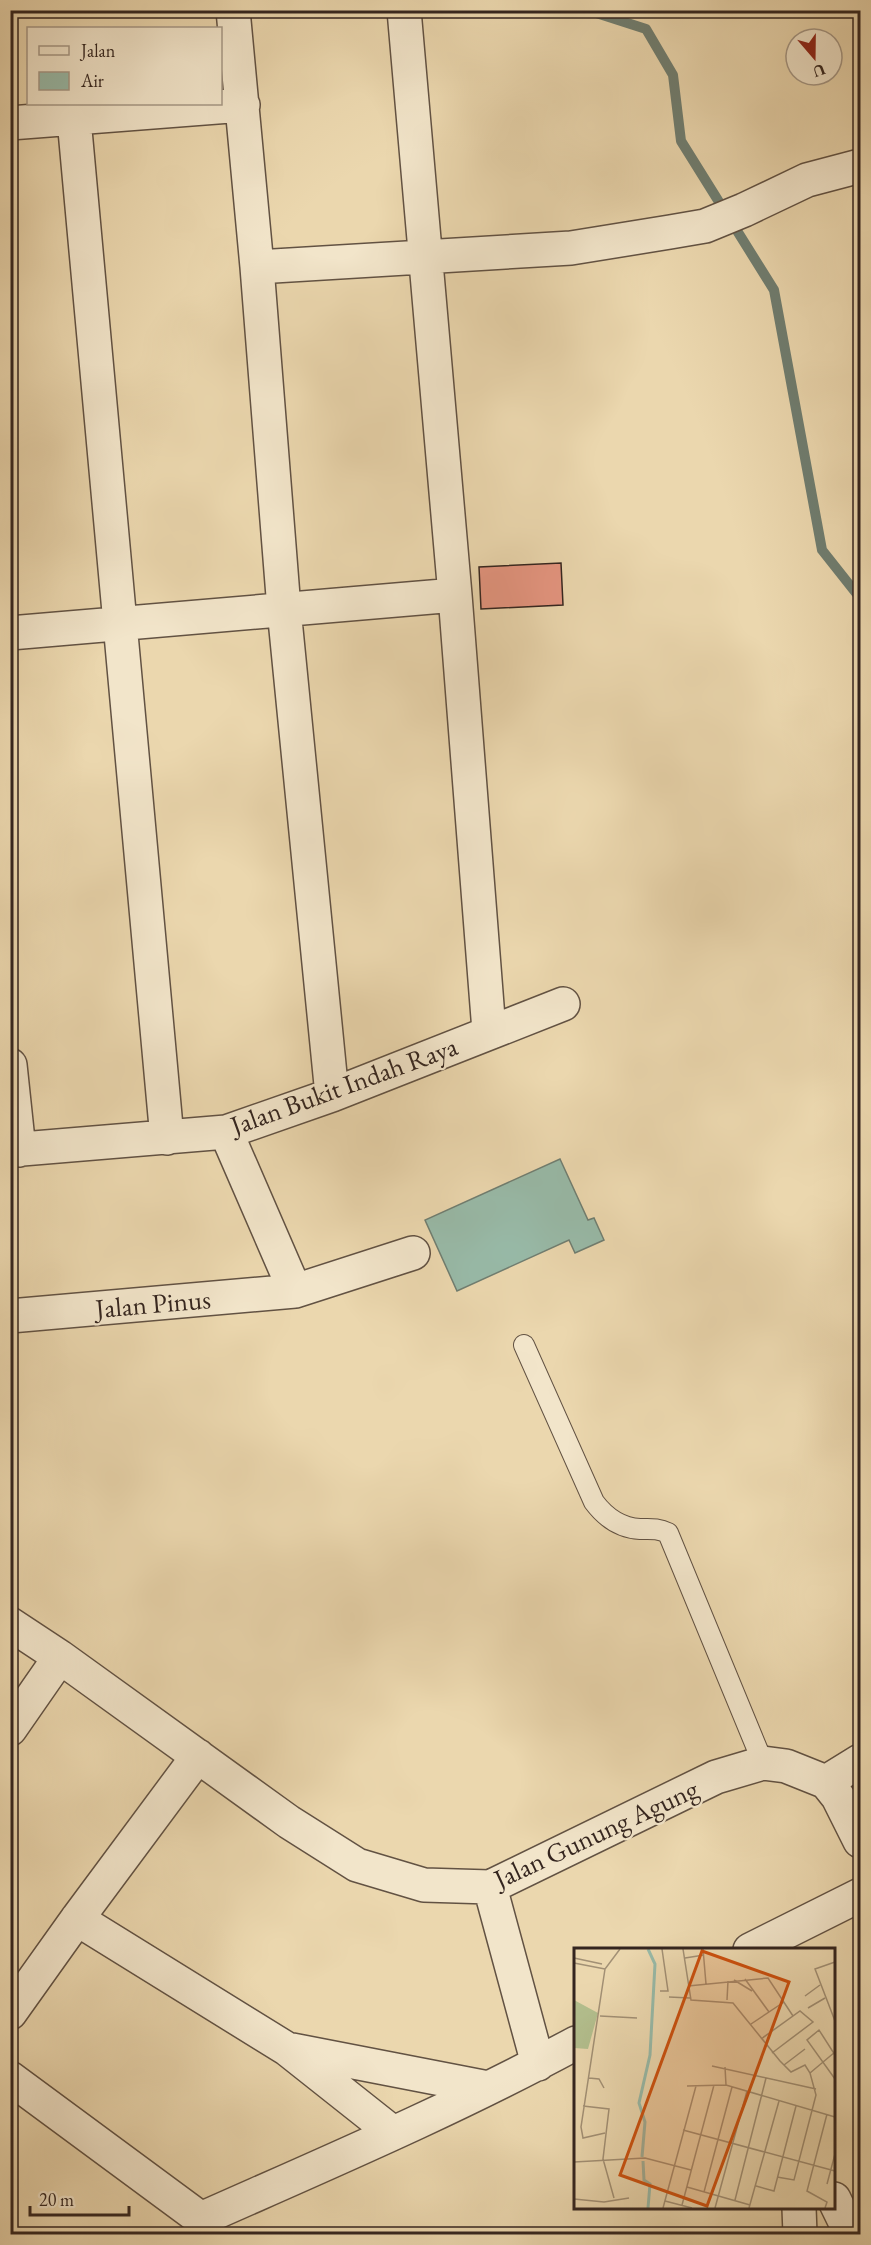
<svg xmlns="http://www.w3.org/2000/svg" width="871" height="2245" viewBox="0 0 871 2245" font-family="'EB Garamond',serif">
<style>
.water{fill:#98baa8;stroke:#707e71;stroke-width:1.5}
.lines{fill:none;stroke-linecap:round;stroke-linejoin:round}
.stream{stroke:#707e71;stroke-width:10}
.building{fill:#e59580;stroke:#34251f;stroke-width:1.5}
.service-casing{stroke:#625243;stroke-width:22}
.minor-casing{stroke:#625243;stroke-width:36}
.service{stroke:#f2e5ca;stroke-width:20}
.minor{stroke:#f2e5ca;stroke-width:33}
.labels{text-anchor:middle;stroke-width:4.5;stroke-linejoin:round;paint-order:stroke}
.street-label{font-size:27px;fill:#34251f;stroke:#f2e5ca}
.inset-river{fill:none;stroke:#98baa8;stroke-width:3}
.inset-road{fill:none;stroke:#a29075;stroke-width:1.5}
.view{fill:#cd510f;fill-opacity:0.15;stroke:#cd510f;stroke-width:3}
.inset-edge{fill:none;stroke:#34251f;stroke-width:3}
</style>
<rect width="100%" height="100%" fill="#ebd7ae"/>
<filter id="stains"><feTurbulence type="fractalNoise" baseFrequency=".00333" numOctaves="4"/><feColorMatrix values="0 0 0 0 .2 0 0 0 0 .09 0 0 0 0 .02 0 0 0 .5 -.17"/></filter>
<radialGradient id="worn" r=".72"><stop offset=".6" stop-color="#630" stop-opacity="0"/><stop offset="1" stop-color="#630" stop-opacity=".3"/></radialGradient>
<!-- water -->
<path class="water" d="M560,1159L588,1220L594,1218L604,1240L575,1253L569,1240L457,1291L425,1220Z"/>
<g class="lines">
<!-- stream -->
<path class="stream" d="M587,10L646,29L673,75L681,141L774,290L822,550L860,598"/>
</g>
<!-- building -->
<path class="building" d="M561,563L563,605L481,609L479,567Z"/>
<g class="lines">
<!-- service casing -->
<g class="service-casing">
<path id="service" d="M524,1345L594,1502C606,1518 620,1528 640,1529C651,1529 658,1528 668,1533L763,1763"/>
</g>
<!-- minor casing -->
<g class="minor-casing">
<path id="minor" d="M233,10L257,267L284,609L332,1095
M404,10L455,595L489,1031
M74,119L167,1138
M10,123L243,105
M257,267L571,248L670,232L705,226L744,210L807,180L860,166
M10,633L455,595
M10,1065L19,1150
M226,1132L295,1291
M10,1150L226,1132L332,1095L563,1004
M10,1316L295,1291L413,1253
M10,1624L60,1657L289,1822L357,1865L424,1885L490,1887L716,1777L763,1763L786,1766L826,1782L838,1797L860,1841
M10,1729L60,1657
M826,1782L860,1761
M490,1887L538,2064
M77,1919L287,2049L393,2133
M750,1950L860,1895
M10,2013L77,1919L198,1756
M292,2050L488,2088
M10,2078L201,2219C327,2163 454,2109 576,2043
M834,2199L851,2234
M799,2208L800,2234"/>
</g>
<!-- service -->
<use href="#service" class="service"/>
<!-- minor -->
<use href="#minor" class="minor"/>
</g>
<g class="labels">
<!-- street labels -->
<g class="street-label">
<text transform="translate(344 1086) rotate(-20)" y="9">Jalan Bukit Indah Raya</text>
<text transform="translate(153 1304) rotate(-5)" y="9">Jalan Pinus</text>
<text transform="translate(596 1834) rotate(-25)" y="9">Jalan Gunung Agung</text>
</g>
</g>
<!-- overview -->
<g transform="translate(574 1948)">
<rect width="261" height="261" fill="#ebd7ae"/>
<path d="M0,52L24,65L14,101L0,100Z" fill="#b3bf8e"/>
<path class="inset-river" d="M68,209L71,174L65,155L76,107L81,16L74,1M69,213L70,232L76,236L74,260"/>
<path class="inset-road" d="M109,1L117,52L159,55L206,113L217,124L231,117L236,125L242,147L220,232L203,229M129,1L132,36M0,10L28,16M111,10L130,7M261,14L241,21L261,73M0,15L31,21M171,31L195,64M160,32L178,43M114,38L194,30L219,68M86,43H94L88,1M231,48L246,37M95,49L116,50M153,52L154,33M234,60L251,50M26,68L63,70M177,76L210,54M187,91L226,63L239,74L198,105M261,107L245,82L233,92L261,131M210,117L231,101M138,118L242,141M151,119L152,137M236,125L261,104M15,130L25,131L30,140M113,138L152,137L261,169M9,158L35,161L29,211L40,250M109,182L261,223M31,185L9,190L7,179L31,21L46,1M0,214L71,210L117,222M253,236L261,206M182,238L200,243L222,158M113,239L176,257M130,244L158,139M0,251L30,254L55,250M161,252L192,130M91,253L118,260M108,257L140,137M89,260L122,138M141,260L173,143M175,260L205,153M251,260L253,254L233,243L253,166"/>
<path class="view" d="M128,3L215,34L133,258L46,227Z"/>
<rect width="261" height="261" class="inset-edge"/>
</g>
<!-- margin -->
<rect width="871" height="2245" fill="none" stroke="#ebd7ae" stroke-width="36"/>
<rect x="12" y="12" width="847" height="2221" fill="none" stroke="#34251f" stroke-width="3"/>
<rect x="18" y="18" width="835" height="2209" fill="none" stroke="#34251f" stroke-width="1.5"/>
<!-- legend -->
<rect x="27" y="27" width="195" height="78" fill="#f2e5ca" stroke="#a69886" stroke-width="1.5"/>
<rect x="39" y="46" width="30" height="9" fill="#f2e5ca" stroke="#a69886" stroke-width="1.5"/>
<text x="81" y="57" font-size="18" fill="#34251f">Jalan</text>
<rect x="39" y="72" width="30" height="18" fill="#98baa8" stroke="#a69886" stroke-width="1.5"/>
<text x="81" y="87" font-size="18" fill="#34251f">Air</text>
<!-- north arrow -->
<g transform="translate(814 57) rotate(160)"><circle r="28" fill="#f2e5ca" stroke="#a69886" stroke-width="1.5"/>
<path d="M0-4.5L10 22L0 15L-10 22Z" fill="#8f2418"/>
<text y="-9" font-size="16" font-weight="bold" text-anchor="middle" fill="#34251f">U</text>
</g>
<!-- scale -->
<path d="M30 2206v9h99v-9" fill="none" stroke="#34251f" stroke-width="3"/>
<text x="39" y="2206" font-size="18" fill="#34251f" stroke="#f2e5ca" stroke-width="4.5" paint-order="stroke">20 m</text>
<rect width="100%" height="100%" filter="url(#stains)"/>
<rect width="100%" height="100%" fill="url(#worn)"/>
</svg>
